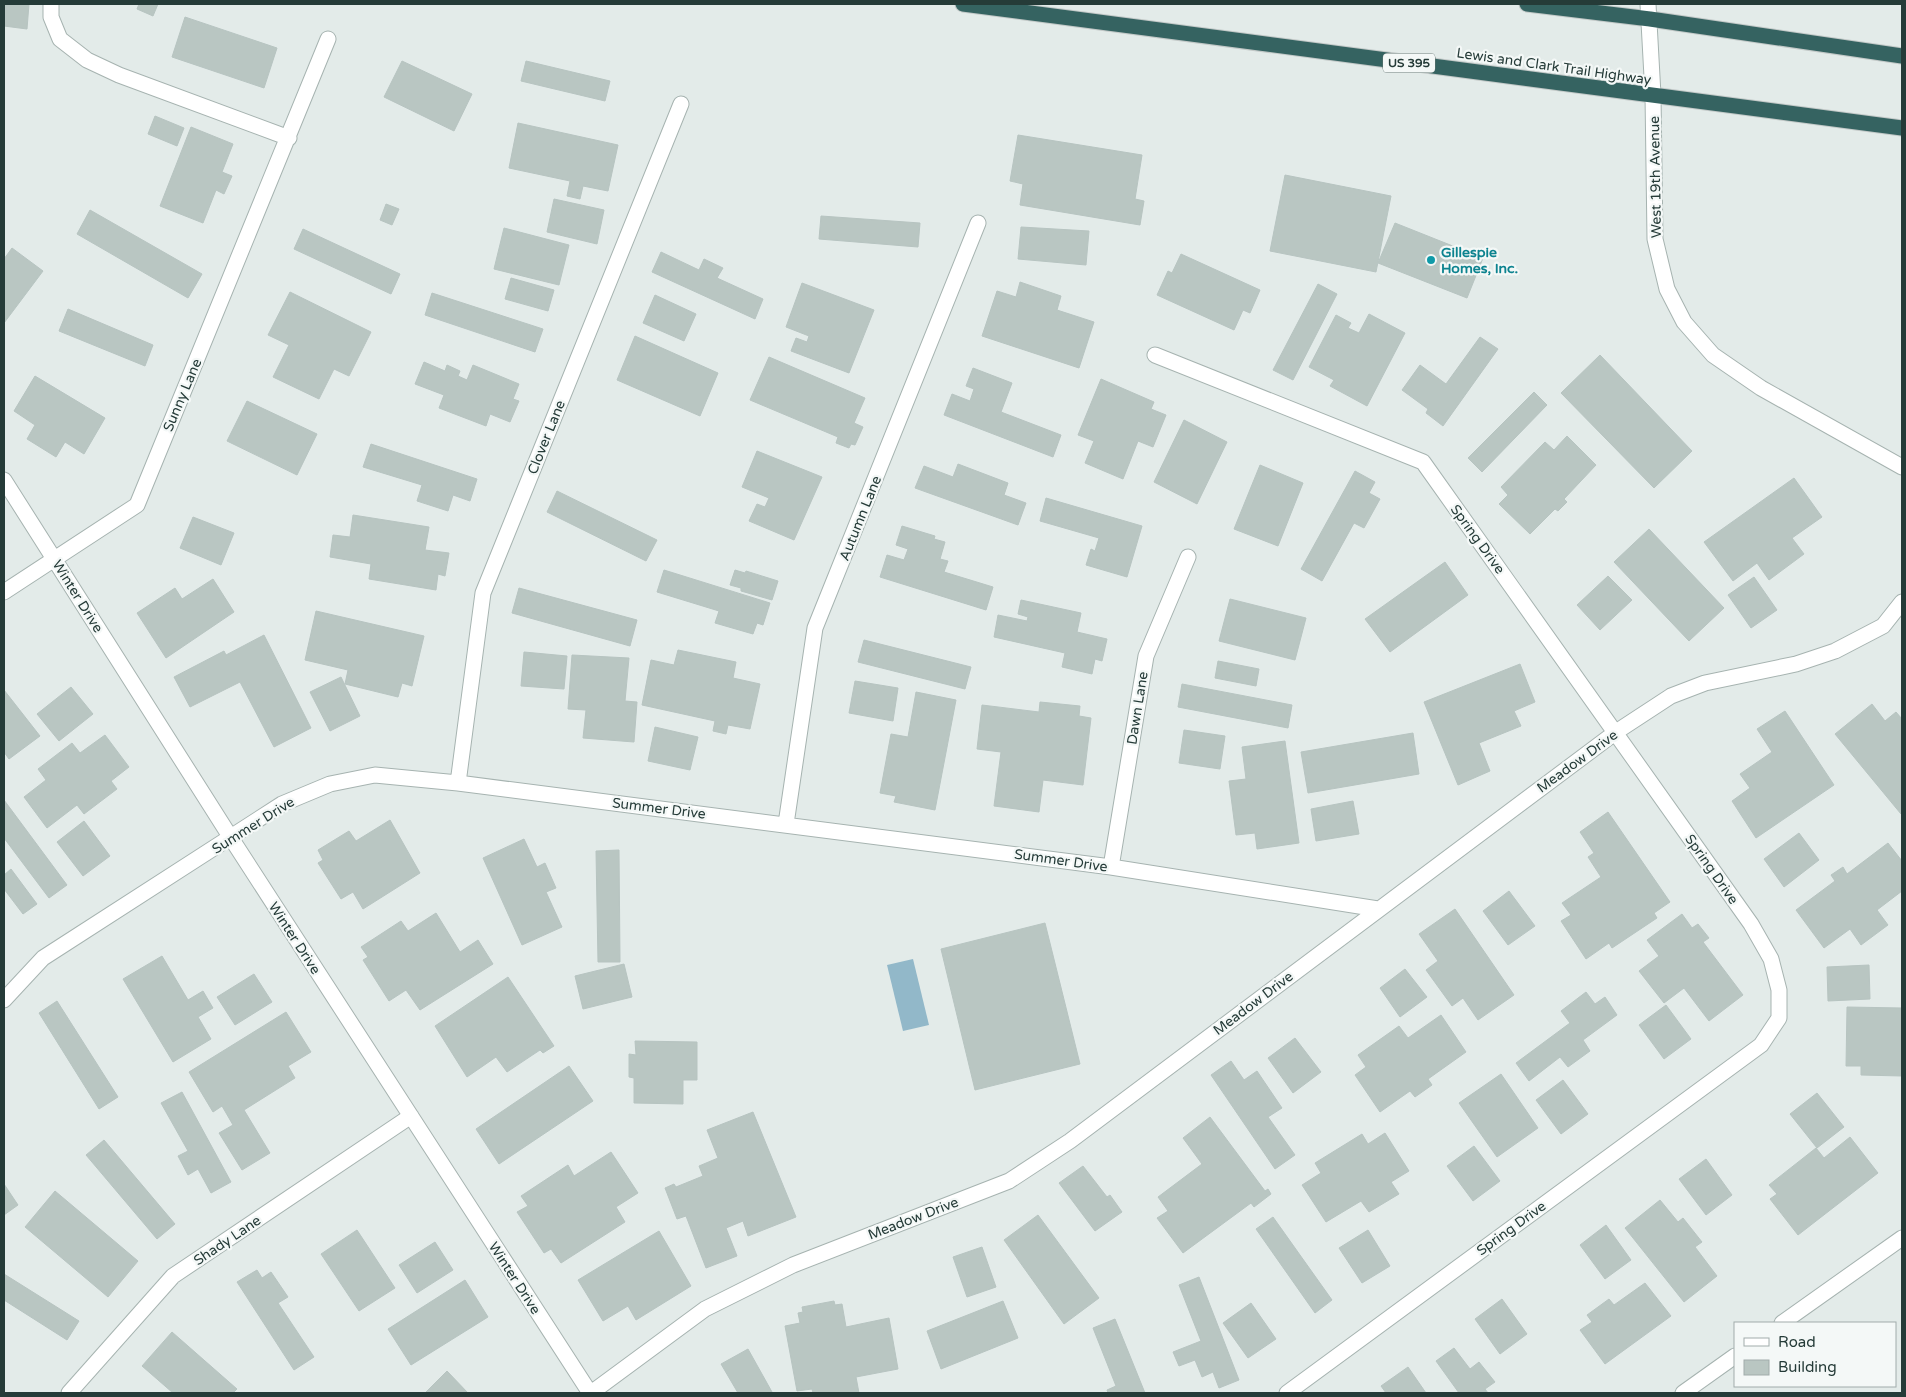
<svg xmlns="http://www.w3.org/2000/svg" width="1906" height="1397" viewBox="0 0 1906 1397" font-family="'Varela Round',sans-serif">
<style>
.water{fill:#92b8c9}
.building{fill:#b9c6c2;stroke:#b7c4c1}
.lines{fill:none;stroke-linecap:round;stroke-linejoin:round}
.minor-casing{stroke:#a6b3b0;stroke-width:17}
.highway-casing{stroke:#c2c8c7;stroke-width:17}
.minor{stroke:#fff;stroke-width:15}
.highway{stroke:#356361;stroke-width:15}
.culture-dot{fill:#0f9aa8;stroke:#f4f8f7;stroke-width:2}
.labels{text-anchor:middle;stroke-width:4.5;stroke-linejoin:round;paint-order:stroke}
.shield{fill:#f4f8f7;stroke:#637471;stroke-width:1}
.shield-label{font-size:12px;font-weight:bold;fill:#253b38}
.street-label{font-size:14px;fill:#253b38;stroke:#f4f8f7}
.culture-label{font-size:14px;font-weight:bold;fill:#0d838f;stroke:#f4f8f7;text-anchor:start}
</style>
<rect width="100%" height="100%" fill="#e3ebe9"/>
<!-- water -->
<path class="water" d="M913,959L929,1025L903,1031L887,965Z"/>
<!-- building -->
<path class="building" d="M4,4H29L27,29L4,26Z
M139,4H158L153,16L137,9Z
M185,17L277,48L264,88L172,57Z
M402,61L472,94L454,131L384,97Z
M526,61L610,81L605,101L521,81Z
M155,116L184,128L177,146L148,134Z
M518,123L618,145L608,191L583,186L580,199L567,196L570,181L509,168Z
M191,127L233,144L222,172L232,176L224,194L216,190L203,223L160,206Z
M1018,135L1142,155L1135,199L1144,201L1140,225L1020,205L1023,184L1010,181Z
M1285,175L1391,196L1376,272L1270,251Z
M554,199L604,210L597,244L547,232Z
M386,204L399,209L392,225L380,220Z
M90,210L202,274L188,298L77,234Z
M821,216L920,223L918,247L819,239Z
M1395,223L1483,258L1467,298L1378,263Z
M1021,227L1089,231L1086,265L1018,259Z
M504,228L569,245L559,285L494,269Z
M303,229L400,274L391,294L294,249Z
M12,248L43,271L4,323V259Z
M661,252L699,270L704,259L723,268L717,278L763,299L755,319L652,272Z
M1181,254L1260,290L1250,313L1243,310L1234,330L1157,295L1168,271L1172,273Z
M511,278L554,290L548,311L505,299Z
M1020,282L1061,296L1057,310L1094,322L1079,368L982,336L997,291L1016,297Z
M802,283L874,310L849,373L791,351L796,338L807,342L809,336L786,327Z
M1318,284L1337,294L1293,380L1273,370Z
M290,292L371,332L349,376L334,369L319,399L273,377L289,345L268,335Z
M432,293L543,329L535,352L425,315Z
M655,295L696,314L684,341L643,323Z
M68,309L153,345L145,366L59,331Z
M1369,314L1405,333L1367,406L1330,386L1334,380L1309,367L1336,315L1351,323L1348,328L1359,333Z
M635,336L718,373L700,416L617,380Z
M1480,337L1498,349L1443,426L1426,413L1428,409L1402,390L1420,365L1446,384Z
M1600,355L1692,451L1654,488L1561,393Z
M769,357L865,398L854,423L863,427L855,445L851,444L849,448L836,443L838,437L750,400Z
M424,362L445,371L447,365L460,371L458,376L467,380L473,365L519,384L513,399L519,401L510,422L490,414L486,426L439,408L444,395L415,384Z
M973,368L1012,383L1001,412L1061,435L1053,457L944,415L952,394L970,401L974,389L966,386Z
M35,376L105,418L84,454L65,442L56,457L27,439L35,425L14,411Z
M1101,379L1154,402L1151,409L1166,415L1153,447L1138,441L1123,479L1085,463L1094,441L1078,435Z
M1534,392L1547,405L1482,472L1468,458Z
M247,401L317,434L297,475L227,441Z
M1184,420L1227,442L1197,504L1154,482Z
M1567,436L1596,465L1564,499L1567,502L1558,511L1555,509L1530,534L1499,504L1508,495L1501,487L1545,442L1554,450Z
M371,444L477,479L470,501L453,495L448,511L417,501L422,485L363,467Z
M757,451L822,477L794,540L749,521L757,504L765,507L769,498L742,487Z
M958,464L1008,483L1004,495L1026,503L1018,525L915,488L924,466L953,477Z
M1260,465L1303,483L1278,546L1234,529Z
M1355,471L1375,482L1369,493L1380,499L1364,528L1354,523L1322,581L1301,569Z
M1794,478L1822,517L1792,538L1804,554L1769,580L1757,563L1733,581L1704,542Z
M557,491L657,540L646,561L547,512Z
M1046,498L1142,526L1127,577L1086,565L1091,549L1095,551L1099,538L1040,521Z
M353,515L429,527L425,550L449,553L445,576L438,574L436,590L369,579L371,564L330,557L333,535L350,537Z
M193,517L234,533L221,565L180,548Z
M902,526L935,536L934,539L945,542L940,559L948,561L944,572L993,587L986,610L880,577L887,555L904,560L908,549L896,545Z
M1649,529L1724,608L1689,641L1614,562Z
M1445,562L1468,595L1390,652L1365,619Z
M664,570L770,603L763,625L757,623L753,634L715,623L719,611L657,592Z
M735,570L745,573L746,571L778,581L772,600L741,591V588L730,585Z
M1608,576L1632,600L1600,630L1577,605Z
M1754,577L1777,610L1751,628L1728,595Z
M213,579L234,612L166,658L137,613L175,588L182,599Z
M519,588L637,620L630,646L512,613Z
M1230,599L1306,618L1295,660L1219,641Z
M1021,600L1081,613L1077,632L1107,639L1102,661L1095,659L1092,674L1062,667L1065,653L994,637L998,615L1027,621L1028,617L1018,614Z
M316,611L424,636L412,686L402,683L398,697L345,684L348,670L305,660Z
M264,635L311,728L274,747L240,682L190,707L174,677L224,651L226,655Z
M864,640L971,667L965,689L858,662Z
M678,650L736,662L733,678L760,684L750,729L728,725L726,734L713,731L715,721L642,705L651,660L674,665Z
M524,652L567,656L564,689L521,686Z
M572,655L629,658L625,701L637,702L634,742L583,738L586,710L568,709Z
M1218,661L1259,669L1256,686L1215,678Z
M1520,664L1535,702L1514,711L1521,726L1479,743L1490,771L1458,785L1424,702Z
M341,677L360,716L330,731L310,692Z
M855,681L898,688L893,721L849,713Z
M1182,684L1292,705L1288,728L1178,707Z
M71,687L93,714L59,741L37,714Z
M4,690L40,736L9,759L4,752Z
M916,692L956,700L935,810L894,802L896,796L880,793L891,734L908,737Z
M1040,702L1080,706L1079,716L1091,718L1083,785L1043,780L1039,812L994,806L1001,752L977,749L982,705L1039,712Z
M1872,704L1885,721L1896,712L1902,719L1901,814L1835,734Z
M1785,711L1834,785L1756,838L1732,801L1750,788L1740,774L1772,752L1757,729Z
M655,727L698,737L690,770L648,761Z
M1184,730L1225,736L1220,769L1179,763Z
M1413,733L1419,774L1308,793L1301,752Z
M105,735L129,767L111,781L117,789L84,814L77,805L47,828L24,797L46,780L38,769L72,743L80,753Z
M1285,741L1299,843L1257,849L1255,833L1236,835L1229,781L1246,779L1242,747Z
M4,800L67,885L49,898L4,838Z
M1353,801L1359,834L1316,841L1311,809Z
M1608,812L1670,902L1654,913L1657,918L1612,948L1609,943L1586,959L1561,921L1571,915L1562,903L1601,877L1588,857L1594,853L1580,832Z
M390,820L420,873L363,909L353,892L341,899L318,863L323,860L318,850L349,831L356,841Z
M84,821L110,856L83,876L57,842Z
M1799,833L1819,860L1784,887L1764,859Z
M524,839L537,867L545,863L556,888L546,892L562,927L522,945L483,858Z
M1888,843L1902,861V891L1877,910L1888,925L1861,945L1850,929L1824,948L1796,910L1835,881L1831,875L1843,867L1847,874Z
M619,850L620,962H598L596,851Z
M11,869L37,904L23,914L4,889V875Z
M1509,891L1535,926L1508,945L1483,911Z
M1455,909L1514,995L1478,1020L1463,998L1452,1006L1426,970L1438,961L1419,934Z
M436,913L460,952L478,940L493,964L420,1010L406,990L389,1001L363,960L368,957L361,947L401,921L408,931Z
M1682,914L1692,928L1698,924L1709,938L1703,942L1743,995L1709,1021L1684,988L1664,1003L1639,971L1659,956L1647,940Z
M1045,923L1080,1064L975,1090L941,949Z
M162,956L188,1000L203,991L213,1008L198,1017L211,1039L173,1062L123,979Z
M624,964L632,997L583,1009L575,976Z
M1869,965L1870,999L1828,1001L1827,967Z
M1405,969L1427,997L1400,1017L1380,988Z
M254,974L272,1002L235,1025L217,997Z
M508,977L554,1046L543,1053L540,1050L507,1072L496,1057L467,1077L435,1026Z
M1586,992L1595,1004L1605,997L1617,1015L1583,1040L1590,1051L1568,1067L1560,1057L1529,1081L1516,1063L1570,1023L1561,1011Z
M57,1001L118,1097L99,1109L39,1013Z
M1666,1005L1691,1039L1664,1059L1639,1025Z
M1847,1007L1902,1008V1076L1861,1075V1066H1846Z
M286,1012L311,1052L288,1066L295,1078L244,1110L270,1153L242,1170L219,1133L233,1125L222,1106L213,1112L189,1072Z
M1441,1015L1466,1052L1428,1079L1432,1085L1415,1097L1410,1091L1380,1112L1355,1075L1366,1067L1358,1055L1399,1026L1408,1038Z
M1295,1038L1321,1072L1293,1093L1268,1058Z
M635,1041L697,1042V1080H683V1104L634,1103V1078L629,1077V1054L636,1055Z
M1231,1061L1244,1080L1257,1071L1282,1108L1268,1117L1295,1155L1275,1169L1211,1075Z
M569,1066L593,1101L499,1164L476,1129Z
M1501,1074L1538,1128L1497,1157L1459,1103Z
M1563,1080L1588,1114L1561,1134L1536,1100Z
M182,1092L231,1182L211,1193L198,1169L188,1175L178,1156L188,1151L161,1103Z
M1817,1093L1844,1127L1817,1148L1790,1114Z
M753,1112L796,1217L748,1236L743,1221L726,1228L737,1256L706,1268L686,1216L677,1219L665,1188L674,1184L676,1187L703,1176L699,1166L718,1158L707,1130Z
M1210,1117L1265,1191L1268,1189L1271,1194L1254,1207L1251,1203L1183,1253L1157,1218L1168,1211L1158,1197L1202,1164L1183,1138Z
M1385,1133L1409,1171L1391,1182L1399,1194L1369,1212L1361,1201L1326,1222L1302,1185L1321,1173L1315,1163L1362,1134L1368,1144Z
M1850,1137L1878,1173L1798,1235L1770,1199L1777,1194L1769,1185L1816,1148L1824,1158Z
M104,1140L175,1224L157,1239L86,1155Z
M1474,1146L1500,1181L1473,1201L1447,1166Z
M611,1152L638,1193L616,1207L625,1222L561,1263L551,1249L544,1253L517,1212L528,1206L521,1196L568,1165L574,1176Z
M1706,1159L1732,1195L1706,1215L1679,1179Z
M1083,1166L1107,1197L1110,1195L1122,1212L1095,1231L1059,1183Z
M4,1184L18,1205L4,1215Z
M55,1191L138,1261L108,1297L25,1227Z
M1660,1200L1678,1222L1683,1218L1702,1242L1695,1247L1717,1276L1684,1302L1625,1228Z
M1038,1215L1099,1298L1064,1324L1004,1240Z
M1273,1217L1332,1300L1315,1313L1256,1229Z
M1606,1225L1631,1260L1605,1279L1580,1245Z
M357,1230L395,1288L359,1311L321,1254Z
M1368,1230L1390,1266L1362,1283L1339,1248Z
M659,1231L691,1286L636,1320L628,1306L603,1321L578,1280Z
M435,1242L453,1270L417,1293L399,1265Z
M982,1247L996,1287L967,1297L953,1257Z
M257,1270L262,1278L271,1272L288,1297L278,1303L314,1357L294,1370L237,1282Z
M4,1274L79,1321L67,1340L4,1300Z
M1199,1277L1239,1380L1219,1388L1213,1372L1202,1377L1195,1360L1179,1366L1173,1352L1201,1341L1179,1285Z
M465,1280L488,1317L411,1365L388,1329Z
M1645,1283L1671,1316L1605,1364L1580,1330L1592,1322L1587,1315L1609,1299L1614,1305Z
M1502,1299L1527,1334L1500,1354L1475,1319Z
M834,1301L835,1305L842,1304L846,1327L889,1318L898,1369L856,1377L859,1393H813L812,1389L797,1391L785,1326L800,1323L798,1313L803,1312L802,1307Z
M1003,1301L1018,1338L941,1369L927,1331Z
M1251,1303L1276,1339L1248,1358L1223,1323Z
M1115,1319L1145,1393H1108L1107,1390L1116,1386L1093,1328Z
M172,1332L237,1389L233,1393H173L142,1366Z
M1454,1348L1470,1369L1479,1362L1495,1382L1485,1389L1488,1393H1459L1436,1361Z
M748,1349L772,1392L770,1393H738L721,1364Z
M1408,1367L1426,1393H1386L1381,1386Z
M447,1371L468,1393H425Z"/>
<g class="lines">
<!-- minor casing -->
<g class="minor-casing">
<path id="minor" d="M51,4V17L60,39L87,60L119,75L289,138
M1648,4L1653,95L1655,239L1667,289L1684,322L1713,355L1761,388L1902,467
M1155,355L1423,462L1751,924L1771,959L1779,990V1018L1761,1045L1287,1393
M4,480L231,838L590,1393
M4,592L137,505L328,39
M458,783L483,593L681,104
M786,824L815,628L978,223
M1111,867L1146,656L1188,557
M4,1000L43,958L282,804L330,784L375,775L458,783L1111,867L1378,909
M1782,1323L1902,1238
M69,1393L173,1276L411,1116
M591,1393L705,1309L793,1265L1009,1181L1070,1141L1616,732L1671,696L1705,683L1796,664L1835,651L1883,626L1902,602
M1683,1393L1735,1356"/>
</g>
<!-- highway casing -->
<g class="highway-casing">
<path id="highway" d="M963,4L1902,128
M1527,4L1650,19L1902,56"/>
</g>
<!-- minor -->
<use href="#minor" class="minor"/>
<!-- highway -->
<use href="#highway" class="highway"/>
</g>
<!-- markers -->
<circle class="culture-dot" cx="1431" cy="260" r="5"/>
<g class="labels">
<!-- shield labels -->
<rect class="shield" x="1383" y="53.5" width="52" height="19" rx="4"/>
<g class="shield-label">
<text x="1409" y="67">US 395</text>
</g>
<!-- street labels -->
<g class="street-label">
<text transform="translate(1554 66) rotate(8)" y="5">Lewis and Clark Trail Highway</text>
<text transform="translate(1655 177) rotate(-91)" y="5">West 19th Avenue</text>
<text transform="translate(182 395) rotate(-67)" y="5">Sunny Lane</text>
<text transform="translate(546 437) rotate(-68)" y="5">Clover Lane</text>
<text transform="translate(860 518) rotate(-68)" y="5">Autumn Lane</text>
<text transform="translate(1478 539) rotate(54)" y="5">Spring Drive</text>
<text transform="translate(78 596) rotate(58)" y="5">Winter Drive</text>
<text transform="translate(1137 708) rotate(-81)" y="5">Dawn Lane</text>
<text transform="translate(1577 761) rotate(-36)" y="5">Meadow Drive</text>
<text transform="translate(659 808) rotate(7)" y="5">Summer Drive</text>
<text transform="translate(253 825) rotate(-32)" y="5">Summer Drive</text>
<text transform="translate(1061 860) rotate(8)" y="5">Summer Drive</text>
<text transform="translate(1712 869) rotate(55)" y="5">Spring Drive</text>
<text transform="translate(295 938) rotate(57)" y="5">Winter Drive</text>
<text transform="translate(1253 1003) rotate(-37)" y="5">Meadow Drive</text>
<text transform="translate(913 1218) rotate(-21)" y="5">Meadow Drive</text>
<text transform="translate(1511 1228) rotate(-36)" y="5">Spring Drive</text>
<text transform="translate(227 1240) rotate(-34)" y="5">Shady Lane</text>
<text transform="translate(515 1278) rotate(57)" y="5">Winter Drive</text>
</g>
<!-- culture labels -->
<g class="culture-label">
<text x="1441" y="257">Gillespie<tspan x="1441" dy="16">Homes, Inc.</tspan></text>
</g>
</g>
<!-- border -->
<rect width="1906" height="1397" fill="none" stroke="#253b38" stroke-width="10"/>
<!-- legend -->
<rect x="1734" y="1322" width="162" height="65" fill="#f4f8f7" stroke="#a1acab"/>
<rect x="1744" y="1338" width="25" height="8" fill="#ffffff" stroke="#a1acab"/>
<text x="1778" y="1347" font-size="15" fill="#253b38">Road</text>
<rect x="1744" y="1360" width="25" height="15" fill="#b9c6c2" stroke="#a1acab"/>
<text x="1778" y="1372" font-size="15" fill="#253b38">Building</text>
</svg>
